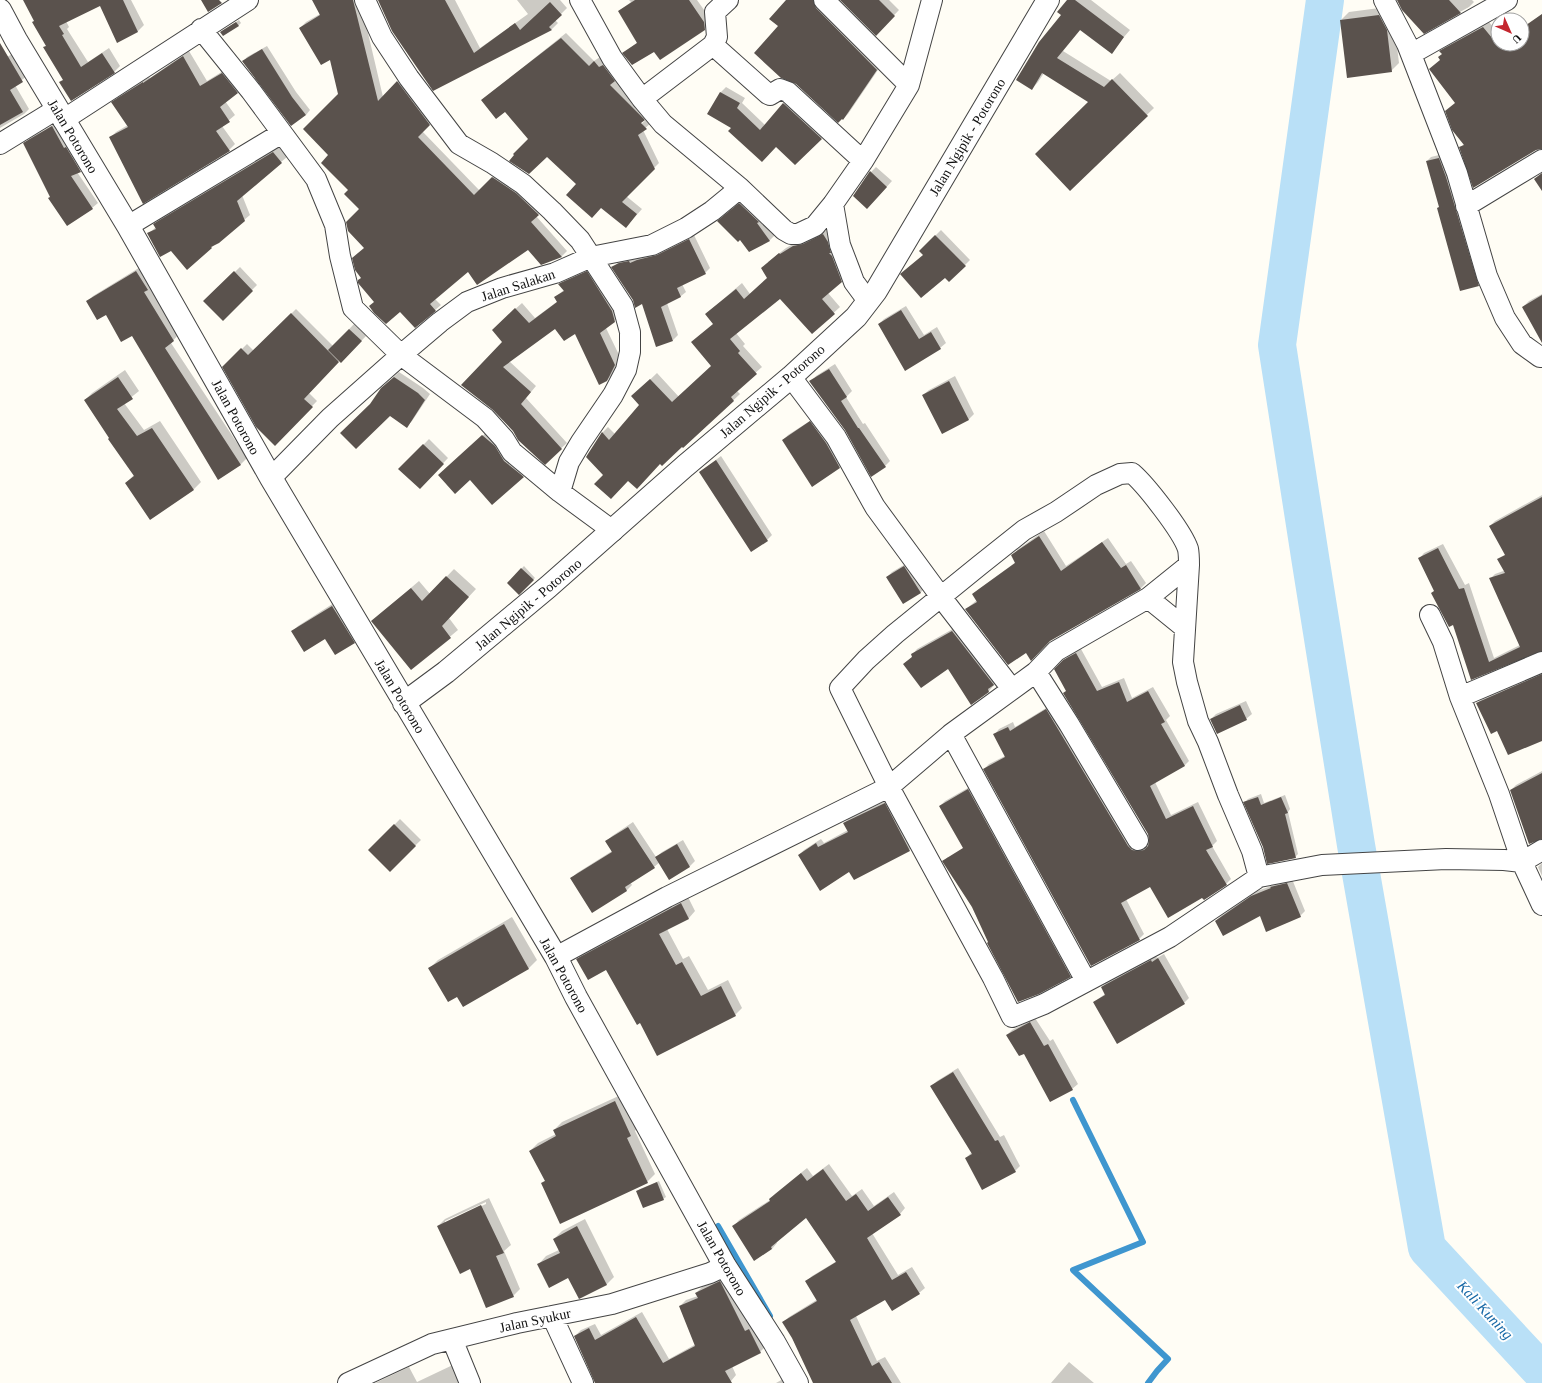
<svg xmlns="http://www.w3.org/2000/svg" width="1542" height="1383" viewBox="0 0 1542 1383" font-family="'Times New Roman',serif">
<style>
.shadow{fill:#0003;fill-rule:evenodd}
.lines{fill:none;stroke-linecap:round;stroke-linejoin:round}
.stream{stroke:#3f96cf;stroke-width:6}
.river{stroke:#b9e0f7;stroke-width:38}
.building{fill:#5a524d}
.minor-casing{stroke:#444;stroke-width:22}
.tertiary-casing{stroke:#444;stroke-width:24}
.minor{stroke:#fff;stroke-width:20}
.tertiary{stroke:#fff;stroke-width:22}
.labels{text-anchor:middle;stroke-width:4;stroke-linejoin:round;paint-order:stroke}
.street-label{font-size:14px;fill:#111;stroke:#fff}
.water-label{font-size:15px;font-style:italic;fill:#1768a6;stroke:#fff}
</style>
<rect width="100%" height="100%" fill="#fffdf5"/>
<!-- shadow -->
<path class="shadow" d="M24,0H131L144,25L137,32L100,5L66,21L69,27L67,29L88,62L109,48L120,66L114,72L72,99L64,79L45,47L47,45Z
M313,0H355L364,16L383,97L403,77L435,119L422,131L480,191L498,172L544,209L536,216L567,251L562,256L541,264L528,249L468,270L435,299L441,305L415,327L400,311L375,301L362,277L365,247L360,209L330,155L339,94L330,58L300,28L306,22L320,14Z
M383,0H455L480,48L528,14L517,0H560L567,8L555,20L558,23L552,29L433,90Z
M629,0H697L709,17V24L704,29L654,50L624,53L638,42L619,11L631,2Z
M787,0H819L882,64L848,114L843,119L779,26Z
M842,0H889L899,10L876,34Z
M1068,0H1091L1130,30L1111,52L1081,29L1063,51L1111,81L1120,73L1154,108L1070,189L1090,102L1044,73L1038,82L1032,89Z
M1403,0H1472L1474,2L1469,7L1424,32Z
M1387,7L1394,22L1399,63L1391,71L1341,20L1349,12Z
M1542,14V148H1460L1464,144L1456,103L1441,60L1443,53L1441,51L1446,46L1489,22L1498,33V44H1522V29Z
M239,20L241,23L239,25L223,34L222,32L224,30Z
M566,33L594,61L600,57L619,75L615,80L649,114L637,126L638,127L647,119L651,123L643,130L659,163L626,196L642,209L626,227L530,139L505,111L482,100Z
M267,46L296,92L310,110L306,115L243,62L247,57Z
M0,47L7,57L14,53L27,76L15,85L29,109L24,114L0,128Z
M189,51L207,81L228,68L243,86L225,101L235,115L222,126L235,144L229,150L110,138L116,132L128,125L113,103L118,97L149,77L150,78Z
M726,87L745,98L742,103L765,125L789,99L826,133L795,164L776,146L733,128L709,113L721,92Z
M58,122L85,166L77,172L98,203L92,208L51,196L24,144L30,138Z
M279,147L287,157L242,195L250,215L187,268L171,250L149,233L156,227L154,224L160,219Z
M1443,154L1482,281L1478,285L1440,206L1427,161L1431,157Z
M876,167L892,181L872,203L871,172Z
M745,199L762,217L775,235L770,240L749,250L724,216Z
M829,229L847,275L828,293L840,307L812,333L780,298L736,333L745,344L743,346L762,367L736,390L740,394L684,447L682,445L660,463L628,480L604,475L602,433L608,427L615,434L640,405L633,396L657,373L679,397L712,366L714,324L706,314L742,283L750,294L768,278V262L786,248L800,240L810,239Z
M941,230L970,260L949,281L920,251Z
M694,235L710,268L705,273L682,284L686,292L681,296L667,303L678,335L673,340L642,302L634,299L613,267L618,263L625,259L634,257L635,259L643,255L663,251Z
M142,266L179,334L171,343L247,458L241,464L219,478L132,334L107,314L87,302L93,296Z
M593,266L621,315L606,328L621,359L613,374L607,380L575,332L556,327L509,361L536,386L526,398L567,443L545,463L494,409L504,342L499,324L522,303L535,318L558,301L555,297L564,290L559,284L565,279Z
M240,267L257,285L223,319L205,301Z
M1542,294V341L1523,307L1529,301Z
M906,306L924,335L937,327L946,343L940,348L906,369L879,324L884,319Z
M296,309L333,346L354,324L366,336L341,362L339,360L309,393L317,401L275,444L224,367L247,344L254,351Z
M835,364L852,391L846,397L863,424L865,423L890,461L885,466L846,430L811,382L816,376Z
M125,370L139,391L124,403L144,430L160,421L201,482L194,489L150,518L126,483L135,474L85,400L92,393Z
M399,372L423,388L430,394L412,421L407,426L371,404L387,383Z
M955,376L974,414L969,419L942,432L923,395L929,390Z
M816,417L845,462L840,467L783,440L788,435Z
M488,431L528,471L492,503L470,479L444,470Z
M429,439L448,458L420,488L400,469Z
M721,456L772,535L767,540L700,472Z
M1542,495V529L1490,526L1495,521Z
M1044,531L1066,566L1108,538L1126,564L1131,561L1146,583L1141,588L1027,652L966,609L977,600L973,594L979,589L1016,562L1012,556L1017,550Z
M1443,544L1465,585L1469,583L1494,658L1520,645L1490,579L1495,574L1542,557V650L1472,678L1454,624L1419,559L1424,553Z
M909,562L926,587L921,592L903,603L887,577L892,572Z
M524,566L535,578L519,593L508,583Z
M454,569L476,589L449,618L458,630L411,669L372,621L419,581L430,594Z
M337,601L359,637L354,642L293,631L298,626Z
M958,626L999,679L989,691L948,668L904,664L913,656L912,655L917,649Z
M1081,649L1102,687L1124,678L1132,698L1153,687L1170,716L1166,720L1189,761L1184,766L1155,782L1171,815L1198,802L1217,841L1212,846L1231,879L1226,884L1203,896L1150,886L1126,899L1144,934L1139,939L984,769L989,764L1005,756L995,734L999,729L1013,722L1015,727L1051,705L1143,847L1149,846L1150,840L1149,834L1056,670L1069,655Z
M1542,672V740L1477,703L1483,698Z
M1246,701L1252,714L1246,719H1211L1216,714Z
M1542,771V838L1511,790L1516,785Z
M973,785L1075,971L1070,976L989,942L972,907L944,861L948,857V859L967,846L940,806L945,801Z
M1261,794L1264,803L1285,795L1290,809L1288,812L1298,854L1295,857L1264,846L1245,802L1248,799Z
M890,798L914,845L909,850L850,870L799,855L804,850L821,839L824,843L848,830L844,823L849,818Z
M400,819L421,840L390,870L370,850Z
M633,822L656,857L662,852L683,840L695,861L690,866L669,878L660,862L654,867L630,882L632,885L627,890L592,912L572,878L577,873L612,851L606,842L612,836Z
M1542,863V876L1538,867Z
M1292,879L1305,911L1300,916L1260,915L1216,921L1221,916L1257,891Z
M688,897L695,911L689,918L667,929L683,959L689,956L708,990L728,980L742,1008L735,1015L641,1022L607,969L578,959L584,952Z
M512,917L537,960L529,968L463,1006L457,995L430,968L438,960Z
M1164,954L1189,998L1184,1003L1094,1002L1105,994L1102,987L1107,982L1156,956L1157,958Z
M1035,1018L1050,1041L1053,1039L1078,1084L1072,1089L1051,1101L1024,1052L1007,1035L1012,1030Z
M958,1068L1000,1137L1004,1135L1020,1166L1015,1171L966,1158L972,1152L932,1086L937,1081Z
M623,1094L638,1127L635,1131L655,1174L647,1182L542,1183L546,1180L530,1151L538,1143L556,1134L554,1130L562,1122Z
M829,1164L852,1196L862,1189L874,1206L894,1192L905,1208L900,1214L872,1233L898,1275L912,1267L925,1288L919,1293L885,1298L856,1316L877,1361L885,1357L901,1383H818L783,1322L789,1317L818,1299L806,1282L812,1276L837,1261L806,1216L776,1241L777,1243L772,1249L734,1226L739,1220L770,1200L775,1194L807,1168L813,1176Z
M659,1181L666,1197L663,1199L637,1191L640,1189Z
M489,1198L511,1245L504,1251L520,1289L513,1296L470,1268L438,1226L445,1219ZM486,1202V1204L445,1223V1221Z
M585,1219L614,1277L606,1285L538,1265L546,1256L559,1250L554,1239L562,1231Z
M725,1276L766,1346L760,1352L732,1366L736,1375L731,1381L727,1383H595L575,1336L581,1330L595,1324L601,1335L642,1312L669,1359L696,1344L680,1306L686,1300L698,1296L696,1293L702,1287Z
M1069,1362L1094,1383H1051Z
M457,1363L466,1383H375L409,1367L417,1382Z
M783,1379L785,1383H776Z"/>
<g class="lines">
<!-- stream -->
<path class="stream" d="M1073,1100L1143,1242L1073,1270L1168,1359L1157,1371L1148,1383
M718,1226L770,1316"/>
<!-- river -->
<path class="river" d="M1325,0L1277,345L1311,563L1356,845L1427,1248L1542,1372"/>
</g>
<!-- building -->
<path class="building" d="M23,0H123L138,32L117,43L100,6L59,26L64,34L62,35L81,67L102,53L115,73L71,101L59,82L63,80L43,47L46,46L32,22L34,21Z
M201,0H219L222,3L208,12Z
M312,0H353L378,101L397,81L430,125L418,137L474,195L492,177L516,193L539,215L531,222L562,257L541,265L528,250L477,285L468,272L430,304L436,311L415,328L400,312L386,324L374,313L369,306L374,302L358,283V280L361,278L355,270L352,258L364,248L348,231L346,222L359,209L344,194L348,190L321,163L328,155L303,129L338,94L330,60L321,65L299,28L320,15Z
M378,0H445L474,53L515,23L520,30L550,2L562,15L549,27L552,30L433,91L392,31Z
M635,0H689L704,22L705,30L660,60L654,52L632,65L622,53L637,43L618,11Z
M786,0H813L816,8L877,70L843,120L842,119L838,123L796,84L781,78L754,53L778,26L769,19Z
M840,0H879L895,16L876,36Z
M1067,0H1075L1124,37L1112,54L1080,30L1057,58L1104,87L1112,79L1148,116L1070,191L1035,154L1088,102L1042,73L1032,90L1016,80L1039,42L1061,15L1057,12Z
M1397,0H1449L1461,13L1424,34L1402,10Z
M1542,14V149L1536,150L1473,188L1459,147L1464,145L1452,130L1445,111L1455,103L1429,69L1440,60L1438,57L1442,54L1439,51L1483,27L1497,44H1522V28Z
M1379,15L1387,30L1392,72L1347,78L1340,20Z
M236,22L239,26L223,36L220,32Z
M561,38L589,66L594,61L599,67L603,65L615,81L610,85L645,120L641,123L647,129L638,135L655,169L622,202L637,214L626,228L601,208L592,218L566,195L576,184L547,157L529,174L509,161L514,155L513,154L528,139L505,112L496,119L481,100Z
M0,43L23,82L10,90L23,112L0,125Z
M262,49L292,97L306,115L291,126L242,61Z
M183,56L200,86L222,73L238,93L220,107L230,122L216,131L230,151L143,204L109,137L128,127L111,102L143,82V83Z
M720,92L740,103L737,108L760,130L783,103L822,139L795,165L776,147L762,162L728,131L731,128L707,114Z
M52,126L64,148L66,147L81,172L71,176L93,209L67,226L48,198L50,197L23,143Z
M273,152L282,163L237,201L245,221L219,243L211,247L212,248L187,270L171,251L160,257L147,233L156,229L153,224Z
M1439,158L1446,177L1479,286L1460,291L1437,208L1439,207L1426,161Z
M870,171L887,187L867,209L853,196Z
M1542,173V191L1534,179Z
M739,203L759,222L757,223L770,241L749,252L740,240L738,242L717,221Z
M823,234L828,242L831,253H829L832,256L842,282L822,299L835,314L812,334L780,299L730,339L740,351L738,353L757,374L731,397L734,401L683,448L682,447L662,466L660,464L637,489L628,481L611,499L594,484L603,475L586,457L602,432L609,440L639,405L631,396L650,379L672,402L711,366L691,342L713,324L705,314L736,289L744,299L767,278L761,268L779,253L780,254L793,246L803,244Z
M935,235L966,266L949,282L945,278L921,298L900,274L923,255L919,251Z
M689,239L706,274L677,288L681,297L661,307L673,341L656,347L642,304L635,308L633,300L611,267L619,263L629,261L630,263L637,260L657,255Z
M136,271L148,290L144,292L174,341L165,348L241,465L218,480L132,336L121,342L106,315L97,320L86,301Z
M234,271L253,291L223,321L203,301Z
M587,271L612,311L615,322L600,333L615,365L607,381L599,385L575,334L564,341L555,329L503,367L531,392L521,404L562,449L545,465L518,440L513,431L493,410L461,385L502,342L492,330L515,308L529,323L557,302L554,297L564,291L558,284Z
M1542,295V343L1522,307Z
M901,310L919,339L931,332L941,349L905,371L878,324Z
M291,313L339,362L304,399L313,407L275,446L256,427L222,367L241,348L248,355Z
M349,329L362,341L341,363L328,350Z
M829,369L847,397L841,401L858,428H859L886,467L871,477L845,430L809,381Z
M118,377L133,399L117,409L137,436L152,428L194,490L150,520L125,483L134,476L108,439L109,438L84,400Z
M394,377L418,393L425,400L407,428L390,416L356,449L340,433L370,404L381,388Z
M949,381L969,420L942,434L922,395Z
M810,421L826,443L840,468L812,487L782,440Z
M482,435L495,446L504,461L524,477L492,505L470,480L455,494L438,475Z
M423,444L444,464L420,489L398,469Z
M716,460L768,541L751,552L699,472Z
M1542,497V651L1471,680L1453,625L1449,627L1431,593L1434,591L1418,558L1438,548L1459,589L1464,588L1489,662L1520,647L1489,578L1505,573L1497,559L1505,555L1489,526Z
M1039,536L1061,571L1102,542L1121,568L1126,565L1141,589L1050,641L1031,661L1026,653L1008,665L965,609L977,602L972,594L1015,563L1011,555Z
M904,566L921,593L903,604L886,577Z
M521,568L534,580L519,595L507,583Z
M446,576L469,597L442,626L451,638L411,670L371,621L411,588L422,601Z
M332,606L355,643L335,655L325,639L304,652L291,631Z
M952,631L994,685L988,689L989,692L971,705L948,669L921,688L903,664L912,657L911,654Z
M1076,653L1097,691L1119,682L1127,702L1148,691L1165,722L1161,724L1185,766L1150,786L1166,819L1193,806L1213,847L1206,850L1227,885L1204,900L1202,898L1168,918L1150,887L1121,903L1140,940L1091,966L983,769L1005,757L993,734L1008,727L1010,731L1046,709L1128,846L1132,850L1138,851L1144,850L1148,846L1149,840L1148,834L1063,693L1066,691L1054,669L1063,660Z
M1542,674V741L1508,755L1497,731L1491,734L1476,703Z
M1240,705L1247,720L1217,734L1210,719Z
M1542,773V839L1529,844L1510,790Z
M968,789L1071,977L1039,994L1018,1002L987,943L988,942L972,907L942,861L963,848L939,806Z
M1258,797L1261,805L1281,797L1288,813L1285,814L1296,858L1267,864L1263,847L1243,802Z
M885,803L910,851L854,880L849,872L820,891L798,855L816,843L818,847L848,832L843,823Z
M394,824L416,846L390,872L368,850Z
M628,827L655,868L625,887L627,891L592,913L570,878L612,852L605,841Z
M677,844L690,867L669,880L655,857Z
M1287,883L1301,917L1266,932L1260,916L1223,936L1215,921L1251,896L1271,888L1270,887Z
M681,903L689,919L659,934L676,965L682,962L701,996L721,986L736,1016L657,1056L640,1023L637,1025L606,970L588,980L576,959Z
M504,924L529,969L463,1007L457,997L448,1002L428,968Z
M1158,958L1185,1004L1117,1044L1093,1002L1105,995L1101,987L1151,960L1152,962Z
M1030,1022L1044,1046L1048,1044L1073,1090L1050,1102L1024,1054L1019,1056L1006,1035Z
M953,1072L995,1141L998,1140L1016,1172L982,1190L965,1158L972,1154L930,1086Z
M615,1101L631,1136L627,1138L648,1183L560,1224L541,1183L545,1181L529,1151L556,1136L553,1130Z
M823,1169L846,1201L856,1194L868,1211L888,1197L901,1215L867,1238L892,1280L906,1272L920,1294L892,1311L885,1300L850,1320L872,1366L879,1362L892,1383H813L792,1338L782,1322L817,1301L805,1281L836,1262L806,1218L771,1247L772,1249L754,1261L732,1226L770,1201L769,1199L801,1173L807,1181Z
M657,1182L664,1200L643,1208L636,1191Z
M481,1205L504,1253L496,1256L514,1297L486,1308L470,1269L460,1274L437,1226Z
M577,1226L607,1285L579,1299L568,1278L549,1288L537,1264L560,1253L553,1239Z
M720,1281L745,1331L749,1329L761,1353L725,1371L732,1383H595L574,1336L589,1328L595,1340L636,1317L663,1363L695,1346L679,1306L698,1298L695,1293Z"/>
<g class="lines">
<!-- minor casing -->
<g class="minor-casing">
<path id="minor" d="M365,0L382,37L409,78L459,144L492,163L523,184L552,211L580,240L623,306L630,332V352L626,370L613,395L581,442L569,462L560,492L613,531
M580,0L612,58L642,99L663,124L740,188L784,230L791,234H798L815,226L833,204L863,161L909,85L932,0
M824,0L909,85
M1384,0L1407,44L1457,173L1487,276L1505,318L1522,344L1540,357H1542
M201,29L251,91L316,179L335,225L340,256L353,308L401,355L485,418L504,439L512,452L560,492
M713,45L768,94L770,95L780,89L788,92L863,161
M1411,54L1507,0
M642,99L713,45L717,37L715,12L728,0
M63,120L248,0
M0,144L57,109
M833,204L840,245L850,271L854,282L868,301
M1466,206L1542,160
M128,226L282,133
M791,377L836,437L875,507L941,597L1012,689
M271,478L330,418L401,355L440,322L467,302L502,288L555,273L591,257L652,245L686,228L712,211L740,188
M1148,598L1185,628
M1430,615L1443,642L1460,697L1499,794L1522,862L1542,850
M1036,672L1069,724L1138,840
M1460,697L1542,662
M951,734L1086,981
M1259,877L1252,851L1228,795L1208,742L1198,721L1187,682L1183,662L1189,565C1189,560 1189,554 1188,549C1182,531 1146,485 1132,473L1120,474L1096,485L1056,512L1024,530L980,565L895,634L866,660L840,688L889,787L993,978L1012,1017L1044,1004L1170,937L1259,877L1322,865L1446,859L1504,860L1522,862L1542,905
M556,957L667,897L889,787L951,734L1036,672L1056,651L1148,598L1189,565
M552,1316L583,1383
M452,1339L470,1383
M348,1383L432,1344L517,1323L612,1304L710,1273L725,1266"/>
</g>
<!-- tertiary casing -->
<g class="tertiary-casing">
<path id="tertiary" d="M0,10L16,40L128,226L271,478L556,957L576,997L725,1266L774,1342L797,1383
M404,703L446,672L548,587L685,466L791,377L856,317L876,291L1048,0"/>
</g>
<!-- minor -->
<use href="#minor" class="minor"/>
<!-- tertiary -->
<use href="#tertiary" class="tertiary"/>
</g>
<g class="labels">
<!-- street labels -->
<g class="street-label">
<text transform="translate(73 136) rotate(59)" y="5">Jalan Potorono</text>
<text transform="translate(967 137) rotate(-59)" y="5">Jalan Ngipik - Potorono</text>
<text transform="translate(518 285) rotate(-18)" y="5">Jalan Salakan</text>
<text transform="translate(772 391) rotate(-41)" y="5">Jalan Ngipik - Potorono</text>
<text transform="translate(236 417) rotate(61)" y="5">Jalan Potorono</text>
<text transform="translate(528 604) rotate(-40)" y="5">Jalan Ngipik - Potorono</text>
<text transform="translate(400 696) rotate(59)" y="5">Jalan Potorono</text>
<text transform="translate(564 975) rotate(61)" y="5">Jalan Potorono</text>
<text transform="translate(722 1258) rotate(60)" y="5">Jalan Potorono</text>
<text transform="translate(535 1320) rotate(-12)" y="5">Jalan Syukur</text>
</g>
<!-- water labels -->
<g class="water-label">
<text transform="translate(1485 1310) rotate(47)" y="5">Kali Kuning</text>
</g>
</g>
<!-- north arrow -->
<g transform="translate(1510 32) rotate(135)"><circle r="19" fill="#ffffff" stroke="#a0a0a0"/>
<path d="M0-3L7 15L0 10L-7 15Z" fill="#c4262e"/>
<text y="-6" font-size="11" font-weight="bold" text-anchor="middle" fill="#111111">U</text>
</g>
</svg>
